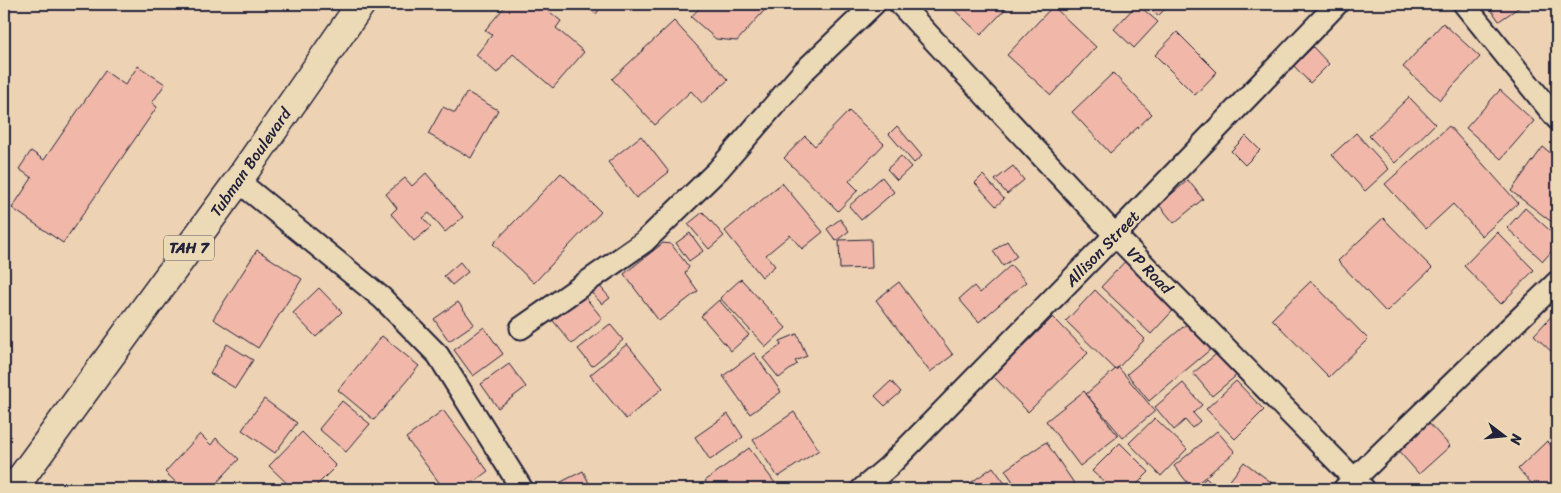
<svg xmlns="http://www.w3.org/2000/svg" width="1561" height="493" viewBox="0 0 1561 493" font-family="Sriracha,sans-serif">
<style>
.building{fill:#f1b8a9;stroke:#22223b}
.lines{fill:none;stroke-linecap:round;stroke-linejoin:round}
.minor-casing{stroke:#22223b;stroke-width:25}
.trunk-casing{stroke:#22223b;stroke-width:31}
.minor{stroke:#ecd9b6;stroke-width:21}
.trunk{stroke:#ecd9b6;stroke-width:28}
.labels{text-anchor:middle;stroke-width:5;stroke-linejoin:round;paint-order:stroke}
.shield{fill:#ecd9b6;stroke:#5f5960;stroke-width:1}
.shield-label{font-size:15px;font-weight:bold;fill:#22223b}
.street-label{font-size:16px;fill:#22223b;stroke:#ecd9b6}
</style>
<rect width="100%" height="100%" fill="#edd2b3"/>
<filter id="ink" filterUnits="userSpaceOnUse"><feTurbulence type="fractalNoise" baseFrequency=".02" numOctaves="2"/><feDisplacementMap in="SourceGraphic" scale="10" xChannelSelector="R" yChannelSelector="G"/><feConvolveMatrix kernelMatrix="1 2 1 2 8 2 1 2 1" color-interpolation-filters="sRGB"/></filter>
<g filter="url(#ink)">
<!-- building -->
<path class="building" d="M507,4H528L531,7L534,4H540L561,21L556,28L584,52L553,88L513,54L497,73L476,55L492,35L485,30Z
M587,4H603L596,14L585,6Z
M703,4H770L737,41L716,39L691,17Z
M948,4H1010L981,35Z
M1137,4L1158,22L1134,48L1114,29Z
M1145,4H1168L1169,5L1158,16Z
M1487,4H1524L1499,21Z
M1053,6L1096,47L1051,95L1007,55Z
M1557,20V43L1552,42Z
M674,21L728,80L702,103L691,91L655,125L612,79Z
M1443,23L1480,57L1440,100L1403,67Z
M1177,32L1217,72L1195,95L1155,55Z
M1313,47L1329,64L1310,83L1294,66Z
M138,66L165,84L152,103L157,107L63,243L12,208L32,178L19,169L31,151L44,160L105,71L125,85Z
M1113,73L1152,114L1110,153L1072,112Z
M1500,90L1534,121L1501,159L1466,128Z
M467,92L498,110L471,158L428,134L443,107L455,113Z
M1409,97L1435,124L1395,163L1369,136Z
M849,111L884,144L849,181L858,190L838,211L784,158L805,136L815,146Z
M897,126L922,156L914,163L889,134Z
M1449,126L1518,203L1482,236L1453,204L1426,229L1385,184Z
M1356,133L1389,169L1365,191L1332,155Z
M641,136L669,172L636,198L608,162Z
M1246,136L1260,150L1245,165L1231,151Z
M1543,147L1557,158V226L1511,191Z
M901,156L911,167L897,180L887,169Z
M1013,166L1024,180L1007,194L995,180Z
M426,173L463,217L445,232L429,213L423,218L431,227L414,241L391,214L397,208L386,194L405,178L412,186Z
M561,173L601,212L534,283L493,244Z
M983,175L1004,199L996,206L975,183Z
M882,177L894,192L861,220L849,206Z
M1188,180L1203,199L1174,223L1159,205Z
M782,183L823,232L802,249L790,235L766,255L775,266L762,277L725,231Z
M1525,208L1557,237V245L1543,261L1507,228Z
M703,212L724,236L709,249L688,224Z
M1383,218L1432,268L1386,312L1338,261Z
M840,219L849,231L836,241L827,229Z
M1497,232L1534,270L1501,304L1464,266Z
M690,233L703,251L689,261L676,243Z
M871,239L872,268L840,269L839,240Z
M1007,241L1017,256L1003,266L993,251Z
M663,243L671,244L689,267L685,273L698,291L659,321L624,274Z
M257,250L302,279L258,348L213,319Z
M1131,255L1181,302L1151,334L1101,287Z
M460,262L468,272L452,285L444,276Z
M1011,265L1026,282L979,322L959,299L974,286L980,293Z
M741,279L786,328L766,347L720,298Z
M1311,281L1368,339L1329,377L1272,319Z
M899,282L953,355L930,372L876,300Z
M597,283L610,298L602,304L589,290Z
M319,288L342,312L316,337L293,313Z
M1095,290L1145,339L1116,370L1066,321Z
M581,292L602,318L572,344L550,317Z
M719,300L749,335L731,351L701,316Z
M458,302L474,324L449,341L434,319Z
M1557,310V357L1534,335Z
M1053,317L1088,353L1028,412L993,376Z
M1189,322L1211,349L1149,401L1127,374Z
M610,324L623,340L592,366L578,349Z
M484,327L503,354L473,376L454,350Z
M797,334L807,356L795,361L797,364L779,378L763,358L781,345L780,341Z
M382,336L419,366L374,420L338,390Z
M227,344L253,360L235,388L210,373Z
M627,344L663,388L626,419L590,375Z
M1225,347L1243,370L1212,396L1193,373Z
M754,353L781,392L750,414L723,376Z
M509,364L526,387L498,408L481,384Z
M1118,367L1155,411L1123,438L1086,394Z
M891,381L901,392L885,406L875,396Z
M1236,381L1264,410L1235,439L1206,409Z
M1183,383L1202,405L1193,413L1200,421L1192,428L1185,420L1174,430L1155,407Z
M1084,391L1118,436L1080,466L1046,421Z
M264,399L297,423L275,453L242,430Z
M342,401L370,424L346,452L319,429Z
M443,410L488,471L464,489H444L406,438Z
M794,412L819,450L778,477L753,440Z
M728,414L743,437L710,460L695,437Z
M1155,418L1187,449L1161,476L1129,443Z
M1426,420L1450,446L1419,474L1396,448Z
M1217,431L1235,452L1192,488L1174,466Z
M302,432L336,466L313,489H293L269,466Z
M200,434L211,445L216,438L239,459L211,489H183L165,472Z
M1547,441L1557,452V478L1546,489H1537L1518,469Z
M1046,442L1078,489H1018L1005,470Z
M1120,443L1149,472L1132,489H1111L1092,471Z
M749,448L775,483L766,489H711L705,481Z
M1244,462L1279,488L1227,489L1225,487Z
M993,467L1009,489H962Z
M583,471L592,489H557L555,485Z
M1206,478L1217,489H1195Z"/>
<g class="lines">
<!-- minor casing -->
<g class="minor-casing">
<path id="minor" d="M900,4L1115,235L1364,489
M1464,4L1557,119
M238,181L382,298L438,355L522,489
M521,328L644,242L718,170L804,71L874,4
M862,489L888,467L1115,235L1337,4
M1344,489L1557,282"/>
</g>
<!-- trunk casing -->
<g class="trunk-casing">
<path id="trunk" d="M13,489L238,181L361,4"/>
</g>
<!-- minor -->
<use href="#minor" class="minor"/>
<!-- trunk -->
<use href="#trunk" class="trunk"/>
</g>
</g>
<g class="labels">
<!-- shield labels -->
<rect class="shield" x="164" y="235.5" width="50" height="25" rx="4"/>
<g class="shield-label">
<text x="189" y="253">TAH 7</text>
</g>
<!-- street labels -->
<g class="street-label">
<text transform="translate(250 162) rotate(-55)" y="6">Tubman Boulevard</text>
<text transform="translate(1102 248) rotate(-46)" y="6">Allison Street</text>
<text transform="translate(1150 270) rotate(46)" y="6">VP Road</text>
</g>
</g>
<!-- margin -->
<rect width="1561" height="493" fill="none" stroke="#ecd9b6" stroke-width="20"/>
<rect x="10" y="10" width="1541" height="473" fill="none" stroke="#22223b" stroke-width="2" filter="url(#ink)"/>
<!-- north arrow -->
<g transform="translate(1504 436) rotate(106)" stroke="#ecd9b6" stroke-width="4" paint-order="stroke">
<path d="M0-4L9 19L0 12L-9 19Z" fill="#22223b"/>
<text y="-8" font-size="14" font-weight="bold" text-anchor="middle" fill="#22223b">N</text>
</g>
</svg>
